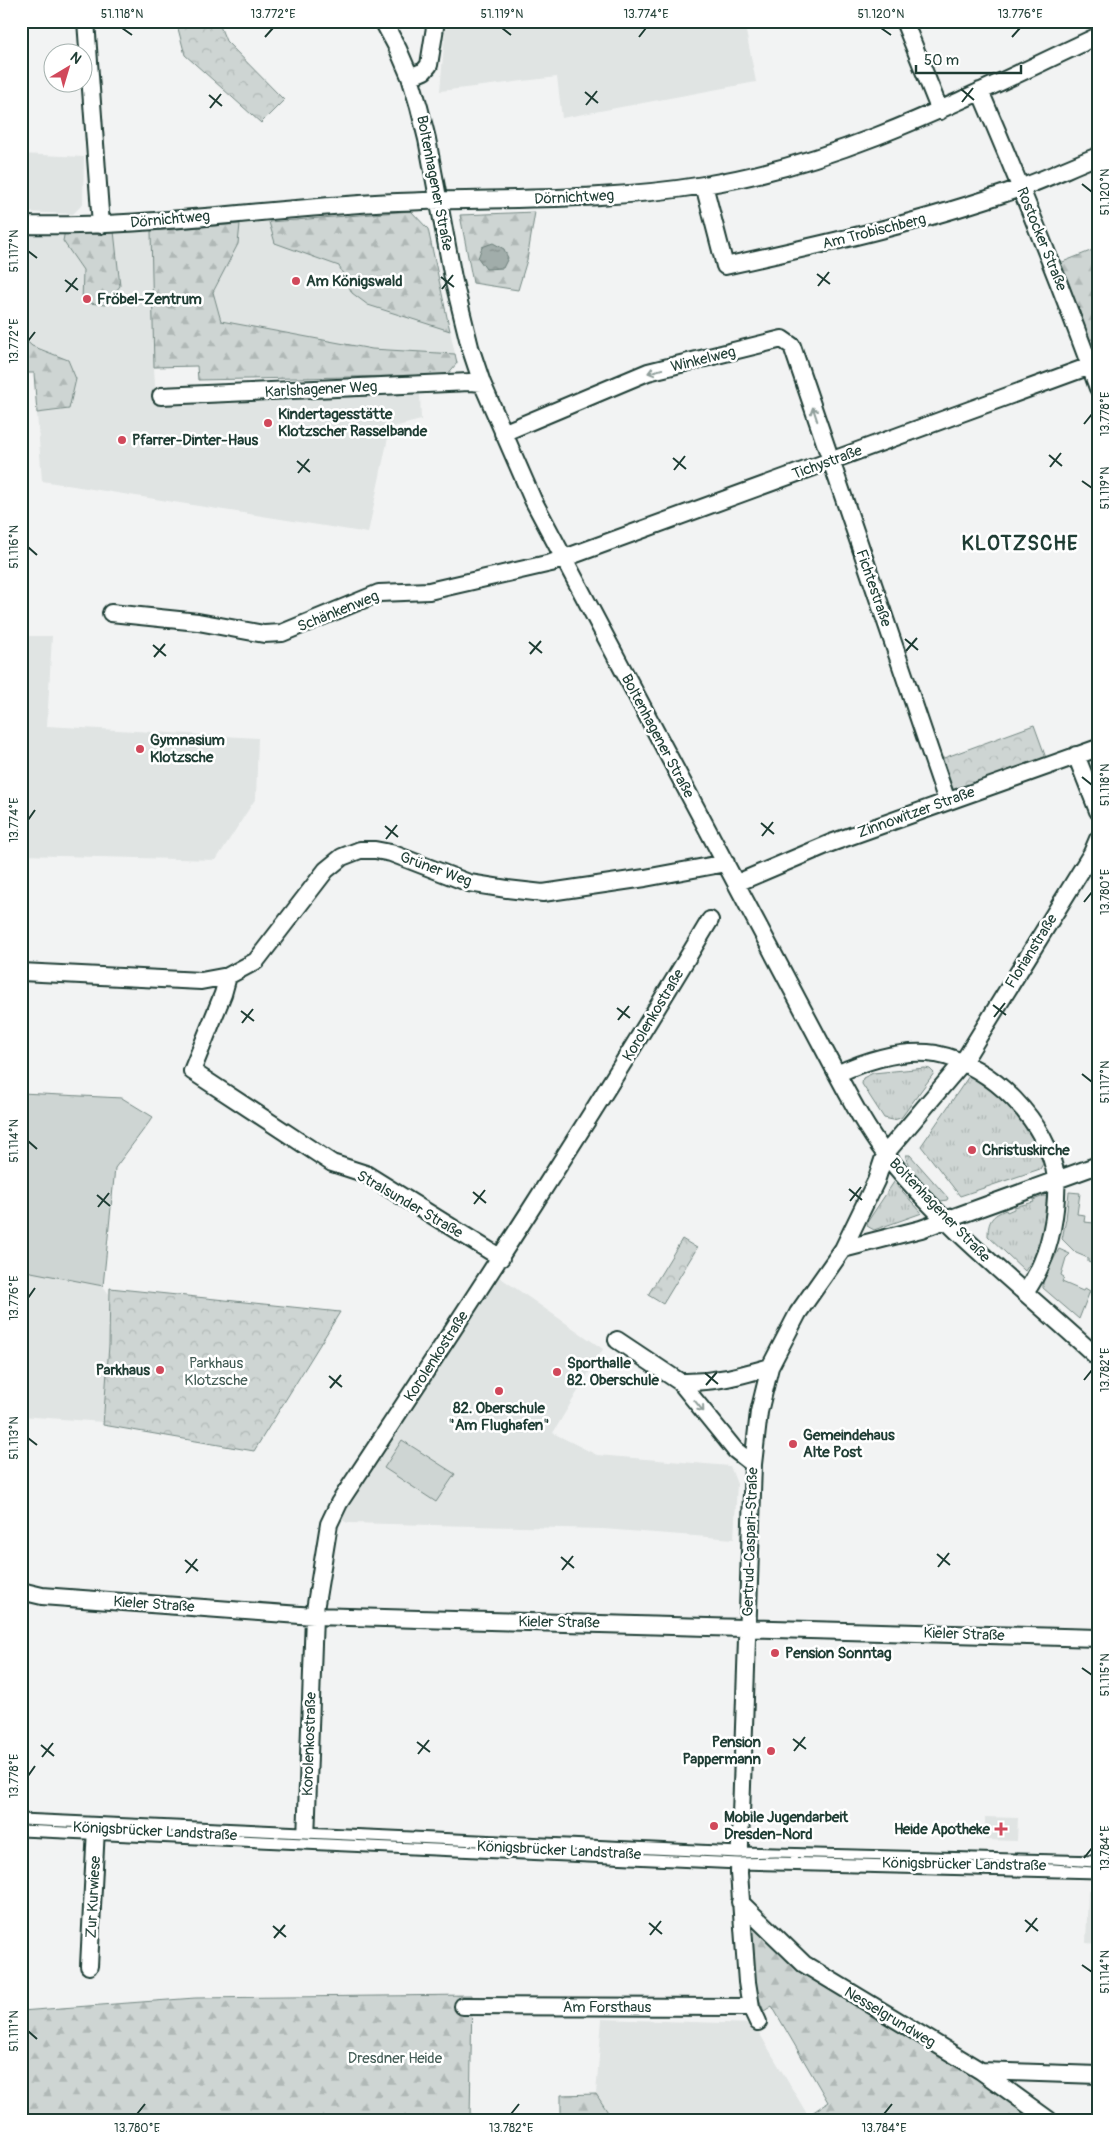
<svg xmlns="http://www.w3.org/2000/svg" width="1119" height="2141" viewBox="0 0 1119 2141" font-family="Pangolin,sans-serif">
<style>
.built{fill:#e0e4e3}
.grass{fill:url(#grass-tufts);stroke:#768984}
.forest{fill:url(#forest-firs);stroke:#768984}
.park{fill:url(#park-crowns);stroke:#768984}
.garden{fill:#ced5d3;stroke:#768984}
.water{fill:url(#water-ripples);stroke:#6d807b}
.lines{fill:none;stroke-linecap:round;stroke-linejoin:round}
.minor-casing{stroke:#1f3d34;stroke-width:20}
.major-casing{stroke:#1f3d34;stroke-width:25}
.minor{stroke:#fff;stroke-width:16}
.major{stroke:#fff;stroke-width:21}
.tram{stroke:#1f3d34;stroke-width:1}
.oneway{stroke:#8f9e9a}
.ticks{fill:none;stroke:#1f3d34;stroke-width:2}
.poi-dot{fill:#d1495b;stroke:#fff;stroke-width:2}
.labels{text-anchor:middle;stroke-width:5;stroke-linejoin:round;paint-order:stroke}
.street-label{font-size:15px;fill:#1f3d34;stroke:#fff}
.poi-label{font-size:15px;font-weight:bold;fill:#1f3d34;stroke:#fff;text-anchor:start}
.park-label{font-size:15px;fill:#425b54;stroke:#fff}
.district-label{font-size:20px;font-weight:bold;letter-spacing:1px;fill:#1f3d34;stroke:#fff}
.neatline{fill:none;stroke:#1f3d34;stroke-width:2}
.ticks-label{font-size:12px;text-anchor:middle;fill:#1f3d34}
</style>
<defs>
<pattern id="grass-tufts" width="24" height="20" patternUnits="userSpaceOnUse" patternTransform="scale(1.25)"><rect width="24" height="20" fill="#ced5d3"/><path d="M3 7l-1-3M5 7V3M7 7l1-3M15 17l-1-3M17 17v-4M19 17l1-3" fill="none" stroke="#b0b8b6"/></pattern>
<pattern id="forest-firs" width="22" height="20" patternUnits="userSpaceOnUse" patternTransform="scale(1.25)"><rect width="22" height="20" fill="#ced5d3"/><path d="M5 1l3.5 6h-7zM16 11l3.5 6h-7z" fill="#b0b8b6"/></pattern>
<pattern id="park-crowns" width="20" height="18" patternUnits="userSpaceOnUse" patternTransform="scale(1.25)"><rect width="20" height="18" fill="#ced5d3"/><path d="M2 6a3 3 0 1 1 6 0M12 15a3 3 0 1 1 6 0" fill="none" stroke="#b0b8b6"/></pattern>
<pattern id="water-ripples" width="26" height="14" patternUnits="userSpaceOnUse" patternTransform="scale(1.25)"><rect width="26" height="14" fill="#a1adaa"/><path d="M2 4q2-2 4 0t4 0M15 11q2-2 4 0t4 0" fill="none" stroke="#838e8b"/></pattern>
</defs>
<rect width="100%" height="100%" fill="#f2f3f3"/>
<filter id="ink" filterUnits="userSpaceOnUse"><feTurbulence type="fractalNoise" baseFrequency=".02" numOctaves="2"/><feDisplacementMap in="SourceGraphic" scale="10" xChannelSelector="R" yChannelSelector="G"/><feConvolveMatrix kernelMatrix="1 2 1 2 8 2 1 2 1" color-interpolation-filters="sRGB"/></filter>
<g filter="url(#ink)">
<!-- built -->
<path class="built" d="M446,21H744L756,82L562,118L557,77L440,91Z
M21,154L84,157L83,204L73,214L21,212Z
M411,211L428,229L457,363L198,380L197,366L154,367L156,404L420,394L421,420L390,428L368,533L42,481L34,373H21V229L151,231Z
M21,636H52L47,726L258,738L256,798L216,860L21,855Z
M21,1270L103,1286L109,1294V1345L103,1422L21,1416Z
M495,1274L603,1349L553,1433L597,1455L730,1466L737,1484L734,1539L603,1529L348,1523L338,1518Z
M985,1817L1018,1818L1017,1841L985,1840Z
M1088,1890H1098V1944L1086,1943Z
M602,2019L754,2024L807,2114L786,2120H613L596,2094Z"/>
<!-- grass -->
<path class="grass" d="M925,1068L930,1069L934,1073L901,1118L893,1120L884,1118L862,1084L863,1078L873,1073Z
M969,1076C1004,1085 1033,1132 1043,1164L1040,1169L960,1196L921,1146Z
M906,1155H910L948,1198L947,1200L941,1201C932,1193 904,1167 906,1155Z
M894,1182L922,1213L874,1230L867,1226L868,1221Z
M1044,1196L1049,1197C1049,1230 1042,1245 1025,1271L988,1236C988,1221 992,1215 1006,1210L1007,1212L1014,1209V1207L1034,1202L1033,1200Z"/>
<!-- forest -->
<path class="forest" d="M411,211L428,229L450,331L368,305L352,293L339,266L275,243L269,222Z
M535,212L527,260L518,290L473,283L460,215Z
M240,224L238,244L213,292L221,321L372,349L455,354L457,363L447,375L198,380L197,366L154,367L151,231Z
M65,230L114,231L120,286L105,305L82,302L83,270L63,241Z
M1098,248V337L1089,340L1060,263Z
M21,336L32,346L68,360L76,379L69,409L37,413L34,373H21Z
M748,1918L799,1969L1048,2120H786L812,2113L828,2102L772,2006L764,2011L753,1985Z
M472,1995L470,2120H21V2011L195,1998Z
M596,2094L613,2120H561V2095Z"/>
<!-- park -->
<path class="park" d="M176,21H218L226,41L284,100L261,123L185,55Z
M1034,725L1046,758L954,792L941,759Z
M682,1239L697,1248L663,1304L648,1295Z
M110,1288L340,1312L254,1451L103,1425L109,1345Z"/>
<!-- garden -->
<path class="garden" d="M21,1093L122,1098L153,1117L115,1168L103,1286L21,1270Z
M1069,1192L1080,1193L1077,1214L1085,1215L1084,1222L1094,1223V1226H1098V1266L1088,1262V1258L1076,1253L1062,1239L1066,1219Z
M1059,1249L1070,1254L1066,1258L1061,1275L1064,1277L1062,1282L1083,1291L1085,1288L1090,1291L1079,1319L1043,1288V1280Z
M402,1440L455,1474L436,1502L384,1468Z"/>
<!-- water -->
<path class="water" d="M493,243L504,249L508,258L503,268L486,269L478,258L482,247Z"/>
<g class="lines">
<!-- minor casing -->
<g class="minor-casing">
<path id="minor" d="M86,21L101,225
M383,21L398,49L410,77L419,107L427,139L453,278L470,347L482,383L533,500L837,1074C852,1102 867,1130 886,1155C948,1232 1026,1291 1098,1358
M904,21L940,111
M410,77L424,71L429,65L436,21
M980,91C1022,189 1062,288 1098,388
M704,185L725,266C825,244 924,222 1020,188C1046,179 1072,166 1098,156
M21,225C134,228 247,211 360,204C474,196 590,204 704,185C844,163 971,95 1098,36
M161,396L470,382L482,383
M503,433L648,372L782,339L792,346L947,801
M111,613L198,622L264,634L282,633L379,593L429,591L551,563L1090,366
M1076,755L1098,811
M737,883L831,843L1098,748
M21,972L201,981L228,976L256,961L326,870L342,857L360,850H375L391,853L469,883L507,889L543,893L645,878L726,863
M228,976L223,994L192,1071L332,1163L366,1174L501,1258
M837,1074C867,1060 902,1049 936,1054C991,1064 1049,1123 1056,1178C1057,1184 1056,1191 1056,1197C1054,1232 1045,1265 1025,1293
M843,1249L921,1229L1098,1165
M617,1340L680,1382L735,1450L753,1464
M680,1382C714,1383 738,1376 770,1367
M21,1591L42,1596L314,1616L1098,1638
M306,1839L314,1616L329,1524L339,1503C466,1311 592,1118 710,920
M740,1902L804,1964L981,2071L1049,2120
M89,1966L96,1828
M463,2006L751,2007
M758,2022L751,2007L747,1982L739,1873L753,1464L759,1412L770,1367L798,1313L843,1249L876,1181L885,1154L963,1062L1092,853L1098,839
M981,2071L1098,2075"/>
</g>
<!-- major casing -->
<g class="major-casing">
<path id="major" d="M21,1825L739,1858L1098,1867"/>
</g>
<!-- minor -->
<use href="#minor" class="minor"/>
<!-- major -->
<use href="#major" class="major"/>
<!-- tram -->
<path class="tram" d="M21,1825L739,1858L776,1857L1054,1864L1093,1867"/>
</g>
<!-- one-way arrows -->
<defs><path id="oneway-shaft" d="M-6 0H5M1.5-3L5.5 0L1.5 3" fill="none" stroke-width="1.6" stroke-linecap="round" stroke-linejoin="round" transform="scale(1.25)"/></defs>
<g class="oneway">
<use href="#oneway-shaft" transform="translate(655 371) rotate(165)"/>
<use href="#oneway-shaft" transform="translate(815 414) rotate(-108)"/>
<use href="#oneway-shaft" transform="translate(699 1406) rotate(51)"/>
</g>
</g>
<!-- ticks -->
<path class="ticks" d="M122,28L132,35M502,28L511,35M881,28L891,35M265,37L273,28M639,37L646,28M1012,37L1020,28M961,89L974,100M585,92L598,103M209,95L222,106M962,102L973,88M586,105L597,91M210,108L221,94M1082,184L1092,192M28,251L37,258M817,274L830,284M441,277L454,287M65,280L78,290M818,286L829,272M442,289L453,275M66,292L77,278M28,341L35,332M1084,424L1092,414M1049,455L1062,466M673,458L686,469M297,461L310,472M1050,467L1061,453M674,470L685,456M298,473L309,459M1082,481L1092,488M28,547L37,555M905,639L918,650M529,642L542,653M153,645L166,656M906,651L917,638M530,654L541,641M154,657L165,644M1082,777L1092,785M28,820L35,810M761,823L774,834M385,826L398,837M762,836L773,822M386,839L397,825M1084,902L1092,892M993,1005L1006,1015M617,1008L630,1018M241,1011L254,1021M994,1017L1005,1003M618,1020L629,1006M242,1023L253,1009M1082,1074L1092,1082M28,1141L37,1149M849,1189L862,1200M473,1192L486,1203M97,1195L110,1206M850,1201L861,1187M474,1204L485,1190M98,1207L109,1193M28,1298L35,1288M705,1373L718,1384M329,1376L342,1387M1084,1380L1092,1370M706,1385L717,1372M330,1388L341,1375M28,1438L37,1445M937,1554L950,1565M561,1557L574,1568M185,1560L198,1571M938,1567L949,1553M562,1570L573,1556M186,1573L197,1559M1082,1668L1092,1675M793,1739L806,1749M417,1742L430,1752M41,1745L54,1756M794,1751L805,1737M418,1754L429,1740M42,1757L53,1743M28,1776L35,1766M1084,1858L1092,1848M1025,1920L1038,1931M649,1923L662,1934M273,1926L286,1937M1026,1932L1037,1918M650,1935L661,1921M274,1938L285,1925M1082,1965L1092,1972M28,2031L37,2039M137,2114L145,2104M511,2114L519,2104M884,2114L892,2104"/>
<!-- markers -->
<g class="poi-dot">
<circle cx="296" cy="281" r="5"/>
<circle cx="87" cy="299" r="5"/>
<circle cx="268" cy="423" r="5"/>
<circle cx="122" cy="440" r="5"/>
<circle cx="140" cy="749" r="5"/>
<circle cx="972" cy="1150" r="5"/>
<circle cx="160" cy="1370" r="5"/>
<circle cx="557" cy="1372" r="5"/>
<circle cx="499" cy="1391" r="5"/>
<circle cx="793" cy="1444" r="5"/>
<circle cx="775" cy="1653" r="5"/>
<circle cx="771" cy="1751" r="5"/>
<circle cx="714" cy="1826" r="5"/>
<path d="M998.5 1821.5h5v5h5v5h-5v5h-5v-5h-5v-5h5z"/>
</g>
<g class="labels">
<!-- street labels -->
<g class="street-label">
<text transform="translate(435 183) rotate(79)" y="5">Boltenhagener Straße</text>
<text transform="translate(574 197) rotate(-3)" y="5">Dörnichtweg</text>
<text transform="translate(170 219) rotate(-5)" y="5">Dörnichtweg</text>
<text transform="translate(874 231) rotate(-14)" y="5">Am Trobischberg</text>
<text transform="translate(1042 239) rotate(68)" y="5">Rostocker Straße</text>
<text transform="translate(703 359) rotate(-14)" y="5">Winkelweg</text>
<text transform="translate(321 389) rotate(-3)" y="5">Karlshagener Weg</text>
<text transform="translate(827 462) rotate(-20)" y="5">Tichystraße</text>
<text transform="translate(874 588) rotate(71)" y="5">Fichtestraße</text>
<text transform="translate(338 611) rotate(-22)" y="5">Schänkenweg</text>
<text transform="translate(658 736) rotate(62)" y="5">Boltenhagener Straße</text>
<text transform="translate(916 812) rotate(-20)" y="5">Zinnowitzer Straße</text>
<text transform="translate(436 869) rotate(20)" y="5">Grüner Weg</text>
<text transform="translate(1031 951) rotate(-58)" y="5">Florianstraße</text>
<text transform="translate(653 1015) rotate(-59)" y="5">Korolenkostraße</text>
<text transform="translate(410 1204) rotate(30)" y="5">Stralsunder Straße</text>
<text transform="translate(940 1210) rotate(46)" y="5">Boltenhagener Straße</text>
<text transform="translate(436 1356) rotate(-57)" y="5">Korolenkostraße</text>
<text transform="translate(750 1542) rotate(-88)" y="5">Gertrud-Caspari-Straße</text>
<text transform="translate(154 1604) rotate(4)" y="5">Kieler Straße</text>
<text transform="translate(559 1622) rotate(1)" y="5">Kieler Straße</text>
<text transform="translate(964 1634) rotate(2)" y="5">Kieler Straße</text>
<text transform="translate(309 1744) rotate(-88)" y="5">Korolenkostraße</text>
<text transform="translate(155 1831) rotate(3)" y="5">Königsbrücker Landstraße</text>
<text transform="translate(559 1850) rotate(3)" y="5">Königsbrücker Landstraße</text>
<text transform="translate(964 1864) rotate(1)" y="5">Königsbrücker Landstraße</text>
<text transform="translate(93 1897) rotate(-87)" y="5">Zur Kurwiese</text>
<text x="607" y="2012">Am Forsthaus</text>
<text transform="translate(890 2017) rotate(31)" y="5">Nesselgrundweg</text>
</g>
<!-- poi labels -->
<g class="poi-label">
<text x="306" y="286">Am Königswald</text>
<text x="97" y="304">Fröbel-Zentrum</text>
<text x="278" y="419">Kindertagesstätte<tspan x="278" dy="17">Klotzscher Rasselbande</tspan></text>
<text x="132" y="445">Pfarrer-Dinter-Haus</text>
<text x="150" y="745">Gymnasium<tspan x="150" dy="17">Klotzsche</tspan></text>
<text x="982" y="1155">Christuskirche</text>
<text x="567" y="1368">Sporthalle<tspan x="567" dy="17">82. Oberschule</tspan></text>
<text x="150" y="1375" text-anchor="end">Parkhaus</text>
<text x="499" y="1413" text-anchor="middle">82. Oberschule<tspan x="499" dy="17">"Am Flughafen"</tspan></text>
<text x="803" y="1440">Gemeindehaus<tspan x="803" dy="17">Alte Post</tspan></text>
<text x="785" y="1658">Pension Sonntag</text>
<text x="761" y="1747" text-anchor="end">Pension<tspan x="761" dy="17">Pappermann</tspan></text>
<text x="724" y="1822">Mobile Jugendarbeit<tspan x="724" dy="17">Dresden-Nord</tspan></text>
<text x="990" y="1834" text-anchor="end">Heide Apotheke</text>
</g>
<!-- park labels -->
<g class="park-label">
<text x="216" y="1368">Parkhaus<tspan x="216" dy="17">Klotzsche</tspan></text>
<text x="395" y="2063">Dresdner Heide</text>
</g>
<!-- district labels -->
<g class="district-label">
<text x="1020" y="550">KLOTZSCHE</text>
</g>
</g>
<!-- margin -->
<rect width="1119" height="2141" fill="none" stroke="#fff" stroke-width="55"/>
<!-- north arrow -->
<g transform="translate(68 68) rotate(38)"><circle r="24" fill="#ffffff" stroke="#a5b1ae"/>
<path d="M0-4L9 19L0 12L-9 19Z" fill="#d1495b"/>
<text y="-8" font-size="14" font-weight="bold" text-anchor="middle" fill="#1f3d34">N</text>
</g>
<!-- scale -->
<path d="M916 65v8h105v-8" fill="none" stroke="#1f3d34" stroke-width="2.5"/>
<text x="924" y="65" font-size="15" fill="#1f3d34" stroke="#ffffff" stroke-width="4" paint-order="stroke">50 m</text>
<rect x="28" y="28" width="1064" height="2086" class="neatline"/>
<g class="ticks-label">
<text x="122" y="18">51.118°N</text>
<text x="273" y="18">13.772°E</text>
<text x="502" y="18">51.119°N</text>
<text x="646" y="18">13.774°E</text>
<text x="881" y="18">51.120°N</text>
<text x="1020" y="18">13.776°E</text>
<text transform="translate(1105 192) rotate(-90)" y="4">51.120°N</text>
<text transform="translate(14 251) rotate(-90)" y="4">51.117°N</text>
<text transform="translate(14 341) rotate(-90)" y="4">13.772°E</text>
<text transform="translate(1105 414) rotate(-90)" y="4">13.778°E</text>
<text transform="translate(1105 488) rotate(-90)" y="4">51.119°N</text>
<text transform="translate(14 547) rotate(-90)" y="4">51.116°N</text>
<text transform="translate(1105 785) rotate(-90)" y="4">51.118°N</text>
<text transform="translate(14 820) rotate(-90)" y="4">13.774°E</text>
<text transform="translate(1105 892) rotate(-90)" y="4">13.780°E</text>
<text transform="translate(1105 1082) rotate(-90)" y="4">51.117°N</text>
<text transform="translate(14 1141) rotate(-90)" y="4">51.114°N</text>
<text transform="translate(14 1298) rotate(-90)" y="4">13.776°E</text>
<text transform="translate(1105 1370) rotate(-90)" y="4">13.782°E</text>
<text transform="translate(14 1438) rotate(-90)" y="4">51.113°N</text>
<text transform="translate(1105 1675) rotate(-90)" y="4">51.115°N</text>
<text transform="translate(14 1776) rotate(-90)" y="4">13.778°E</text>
<text transform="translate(1105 1848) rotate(-90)" y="4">13.784°E</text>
<text transform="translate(1105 1972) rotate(-90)" y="4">51.114°N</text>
<text transform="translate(14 2031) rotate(-90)" y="4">51.111°N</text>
<text x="137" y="2132">13.780°E</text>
<text x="511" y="2132">13.782°E</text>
<text x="884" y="2132">13.784°E</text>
</g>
</svg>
